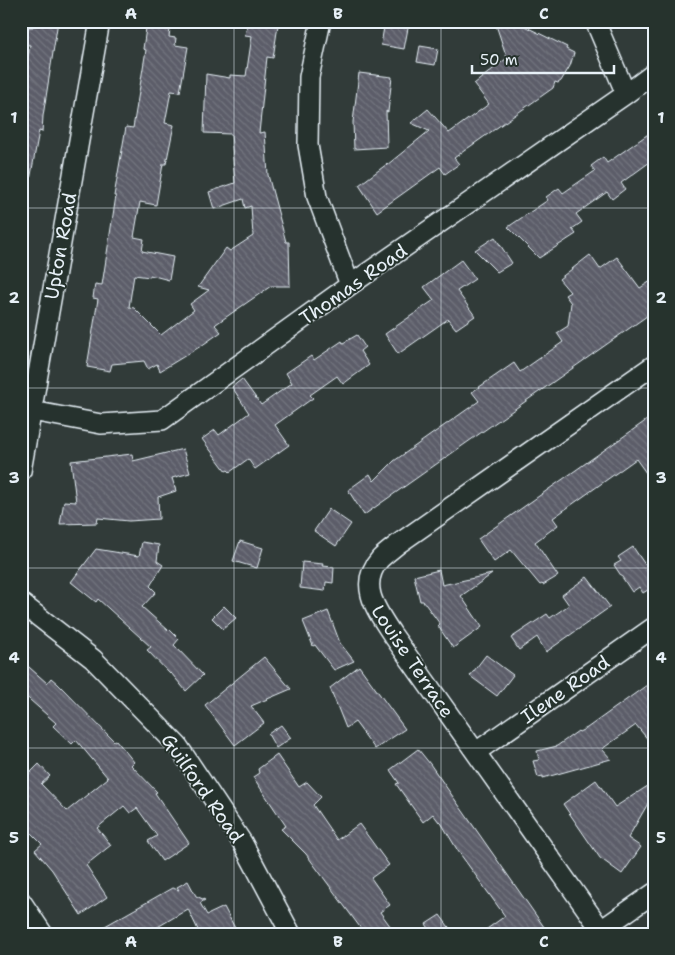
<svg xmlns="http://www.w3.org/2000/svg" width="675" height="955" viewBox="0 0 675 955" font-family="'Shantell Sans',sans-serif">
<style>
.building{fill:url(#building-back-hatch);stroke:#e8f1f8}
.lines{fill:none;stroke-linecap:round;stroke-linejoin:round}
.street-casing{stroke:#e8f1f8;stroke-width:22}
.street{stroke:#26332d;stroke-width:19}
.grid{fill:none;stroke:#e8f1f8;stroke-width:1;stroke-opacity:0.55}
.labels{text-anchor:middle;stroke-width:4;stroke-linejoin:round;paint-order:stroke}
.street-label{font-size:19px;fill:#e8f1f8;stroke:#26332d}
.neatline{fill:none;stroke:#e8f1f8;stroke-width:2}
.grid-label{font-size:16px;text-anchor:middle;font-weight:bold;fill:#e8f1f8}
</style>
<defs>
<pattern id="building-back-hatch" width="6" height="6" patternUnits="userSpaceOnUse" patternTransform="scale(1.25)"><rect width="6" height="6" fill="#5c5d69"/><path d="M-1 5l2 2M0 0l6 6M5-1l2 2" fill="none" stroke="#73757f"/></pattern>
</defs>
<rect width="100%" height="100%" fill="#313b39"/>
<filter id="ink" filterUnits="userSpaceOnUse"><feTurbulence type="fractalNoise" baseFrequency=".02" numOctaves="2"/><feDisplacementMap in="SourceGraphic" scale="10" xChannelSelector="R" yChannelSelector="G"/><feConvolveMatrix kernelMatrix="1 2 1 2 8 2 1 2 1" color-interpolation-filters="sRGB"/></filter>
<g filter="url(#ink)">
<!-- building -->
<path class="building" d="M34,21H58L43,116L42,132L39,131L29,186L21,185V95L30,45L21,44V28L33,27Z
M147,21H171L169,37L176,38L175,45L188,47L180,92L171,91L165,123L174,125L166,164H163L156,205L140,202L134,237L144,239L142,251L173,257L169,280L150,275V277L134,275L129,307L134,308L161,335L194,310L190,304L209,290L198,287L226,248L230,251L253,236L251,206L245,208L243,199L214,209L209,192L235,183L231,134L204,133L206,74L230,78V75L246,76L252,36L245,35L248,21L278,25L273,58L267,57L259,133L265,132L268,175L286,242H289L290,286H271L216,324L215,325L221,332L201,346L160,371L157,364L148,369L144,361L112,364L110,371L87,367L98,299L93,298L95,284L102,285L116,196H114L126,127L133,128L146,50L143,49Z
M385,21L409,23L404,49L381,45Z
M505,21H514L567,47L566,49L574,53L570,66L561,81L558,83L555,82L553,88L454,158L459,164L445,174L440,167L377,212L359,185L387,164V165L429,131L411,123L428,109L449,133L489,104L474,84L507,58L496,25Z
M420,46L438,49L435,65L417,62Z
M359,73L392,77L388,112L386,111L387,147L354,149L353,122Z
M654,130V159L621,183L625,189L612,199L607,192L576,214L582,222L572,229L576,234L539,258L508,227L548,200L546,197L559,188L563,193L595,171L591,166L603,157L607,163Z
M495,237L512,263L497,272L475,250Z
M590,255L600,269L617,257L640,288L654,279V311L364,515L348,490L370,474L374,481L394,461L479,401L472,392L514,363L520,372L563,342L557,333L568,326L571,303L565,295L570,292L559,279Z
M461,260L475,279L457,291L475,316L456,329L448,319L398,354L385,334L434,300L424,287Z
M357,335L365,347L360,351L369,365L343,384L337,376L310,395L313,398L275,425L289,445L255,469L248,459L230,472L228,470L226,471L202,439L215,430L219,435L249,413L232,387L242,379L261,405L292,383L286,373L311,356L314,360L342,341L343,343Z
M654,415V484L636,459L553,518L558,525L535,542L558,576L543,585L542,584L540,585L511,550L494,562L478,539Z
M183,449L190,473L172,478L176,491L158,497L159,519L129,521L98,518L97,523L60,524L64,501L76,502L71,461L132,454L133,461Z
M329,509L351,524L336,546L314,531Z
M240,541L263,548L257,568L233,561Z
M142,542L159,545L157,561L163,565L150,586L156,592L142,607L168,630L169,629L179,639L174,645L203,675L186,691L171,673L170,674L147,650L151,647L98,599L96,602L71,582L96,549L139,556Z
M633,547L654,578V586L643,593L639,587L632,592L614,565L621,561L618,557Z
M302,562L323,564L322,566L334,567L333,583L326,582L325,591L300,588Z
M439,570L442,585L492,574L461,596L482,627L453,648L438,626L440,624L423,601H420L414,576Z
M587,577L610,607L546,652L537,637L519,650L511,638L547,614L550,618L569,605L562,595Z
M224,606L236,618L223,629L212,618Z
M328,611L340,643L354,661L334,670L315,645L313,646L303,621Z
M486,655L513,675L497,696L470,676Z
M264,657L291,689L251,706L264,723L235,745L205,705Z
M21,660L47,683L51,678L58,684L114,741L116,740L134,762L131,765L157,792L155,793L189,843L162,861L148,841L157,836L137,808L130,813L124,806L97,828L111,845L86,865L107,897L81,915L52,870L35,850L42,844L21,823V782L39,764L50,776L41,784L67,811L108,778L76,740L72,744L53,726L56,723L21,692Z
M359,666L405,729L375,749L355,722L346,728L330,688Z
M654,680V747L636,725L602,749L611,759L543,778V776L538,777L533,761L539,760L537,751L557,746L578,731L579,732L587,728Z
M281,725L291,738L276,748L268,734Z
M418,749L430,764L549,934H480L505,916L458,851L440,821L439,822L433,814L423,822L396,784L399,783L390,770Z
M277,755L299,787L307,782L321,797L313,805L337,840L359,824L389,865L371,878L390,905L380,912L396,934H365L306,854L281,829L286,826L253,777L259,773L258,769Z
M596,780L615,807L654,782V793L628,838L641,847L622,874L600,858L563,804Z
M188,881L196,896L205,900L200,903L207,915L224,907L238,934H200L188,909L156,928L159,934H91L172,888L179,890L177,887Z
M440,915L454,934H433L426,924Z"/>
<g class="lines">
<!-- street casing -->
<g class="street-casing">
<path id="street" d="M321,21L309,77L308,145L317,197L350,285
M595,21L626,94
M32,411L101,424L162,420L350,285L626,94L654,73
M21,471L100,21
M21,603L93,659L178,746L242,842L291,934
M476,752L654,627
M21,901L43,934
M601,930L654,893
M604,934L392,634C377,611 357,585 380,559C385,554 392,549 398,544L654,365"/>
</g>
<!-- street -->
<use href="#street" class="street"/>
</g>
</g>
<!-- grid -->
<path class="grid" d="M234,21V934M441,21V934M21,208H654M21,388H654M21,568H654M21,748H654"/>
<g class="labels">
<!-- street labels -->
<g class="street-label">
<text transform="translate(60 246) rotate(-80)" y="7">Upton Road</text>
<text transform="translate(353 284) rotate(-35)" y="7">Thomas Road</text>
<text transform="translate(413 661) rotate(56)" y="7">Louise Terrace</text>
<text transform="translate(565 689) rotate(-35)" y="7">Ilene Road</text>
<text transform="translate(203 788) rotate(55)" y="7">Guilford Road</text>
</g>
</g>
<!-- margin -->
<rect width="675" height="955" fill="none" stroke="#26332d" stroke-width="55"/>
<!-- scale -->
<path d="M472 65v8h142v-8" fill="none" stroke="#e8f1f8" stroke-width="2.5"/>
<text x="480" y="65" font-size="15" fill="#e8f1f8" stroke="#26332d" stroke-width="4" paint-order="stroke">50 m</text>
<rect x="28" y="28" width="620" height="900" class="neatline"/>
<g class="grid-label">
<text x="131" y="19">A</text>
<text x="338" y="19">B</text>
<text x="544" y="19">C</text>
<text x="14" y="123">1</text>
<text x="661" y="123">1</text>
<text x="14" y="303">2</text>
<text x="661" y="303">2</text>
<text x="14" y="483">3</text>
<text x="661" y="483">3</text>
<text x="14" y="663">4</text>
<text x="661" y="663">4</text>
<text x="14" y="843">5</text>
<text x="661" y="843">5</text>
<text x="131" y="947">A</text>
<text x="338" y="947">B</text>
<text x="544" y="947">C</text>
</g>
</svg>
